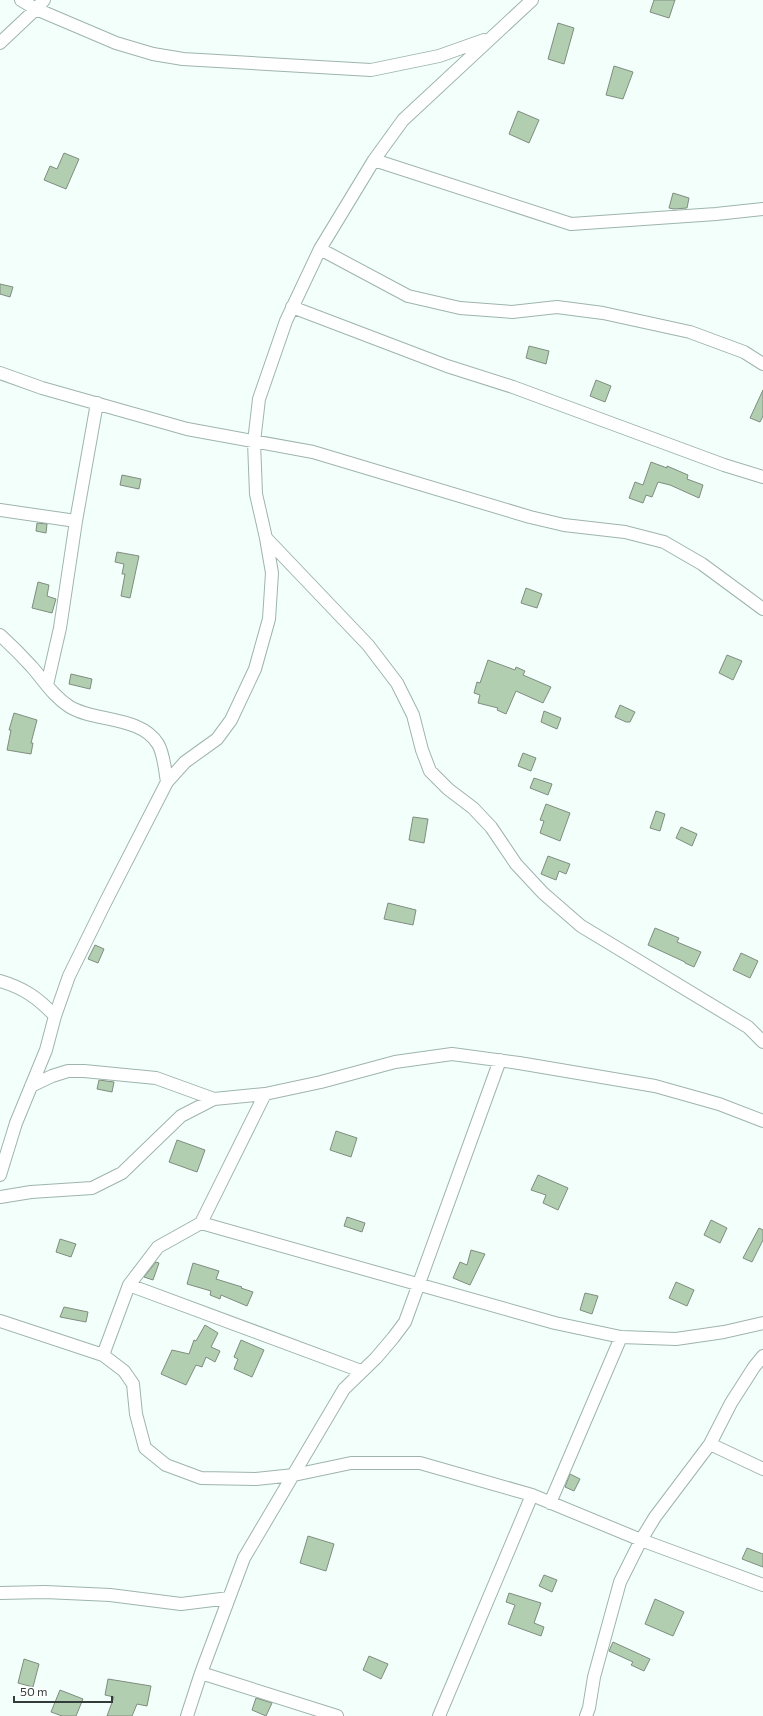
<svg xmlns="http://www.w3.org/2000/svg" width="763" height="1716" viewBox="0 0 763 1716" font-family="Commissioner,sans-serif">
<style>
.building{fill:#b1ceb0;stroke:#808d80}
.lines{fill:none;stroke-linecap:round;stroke-linejoin:round}
.street-casing{stroke:#9fb4ae;stroke-width:14}
.street{stroke:#fff;stroke-width:12}
</style>
<rect width="100%" height="100%" fill="#f2fffb"/>
<!-- building -->
<path class="building" d="M654,0H675L669,18L650,12Z
M558,23L574,28L564,64L548,59Z
M614,66L633,72L623,99L606,95Z
M518,111L539,120L529,143L509,134Z
M64,153L79,159L66,189L44,180L50,166L57,169Z
M673,193L689,198L687,208L674,209L669,208Z
M0,284L13,287L10,297L0,294Z
M529,346L549,351L546,364L526,358Z
M596,380L611,386L605,402L590,396Z
M763,390V416L760,422L750,418Z
M651,462L667,468V466L688,475L687,479L703,485L699,498L670,485L658,482L652,497L646,495L643,503L629,498L635,482L643,485Z
M122,475L141,479L139,489L120,485Z
M37,523L47,524L46,533L36,531Z
M117,552L139,556L130,598L121,596L125,574H122L124,564L115,562Z
M38,582L49,585L47,596L56,599L52,613L32,608Z
M526,588L542,594L537,608L521,603Z
M727,655L742,661L733,680L719,673Z
M488,660L515,670L516,667L525,671L523,675L551,687L543,703L516,691L506,714L497,710L498,708L478,703L480,695L474,693L477,682L480,683Z
M71,674L92,679L90,689L69,684Z
M620,705L635,712L630,722H626L615,717Z
M544,711L561,718L557,729L541,722Z
M14,713L37,720L31,743H33L31,754L7,750L11,730H9Z
M523,753L536,758L531,771L518,766Z
M534,778L552,784L548,795L530,788Z
M546,804L570,813L560,841L540,833L544,821L540,820Z
M656,811L665,814L660,831L650,828Z
M413,817L428,819L424,843L409,840Z
M681,827L697,834L692,846L676,838Z
M548,856L570,864L566,874L559,871L556,880L541,874Z
M388,903L416,910L413,925L384,919Z
M655,928L679,938L677,942L701,952L694,967L685,963V962L648,945Z
M95,945L104,949L98,963L88,959Z
M741,953L758,961L750,978L733,970Z
M99,1080L114,1082L112,1092L97,1089Z
M336,1131L357,1138L351,1157L330,1150Z
M177,1140L205,1150L197,1172L169,1162Z
M538,1175L568,1188L558,1210L543,1203L546,1195L531,1190Z
M347,1217L365,1223L362,1232L344,1226Z
M711,1220L727,1228L720,1243L704,1235Z
M759,1228L763,1230V1240L752,1262L743,1258Z
M60,1239L76,1244L71,1257L56,1252Z
M471,1250L485,1254L470,1285L453,1278L460,1262L467,1265Z
M156,1262L159,1263L153,1280L144,1277Z
M193,1263L219,1271L216,1279L242,1287L241,1288L253,1292L247,1306L221,1295L220,1299L210,1295L211,1291L187,1284Z
M676,1282L694,1290L687,1306L669,1298Z
M585,1293L598,1296L592,1314L580,1310Z
M64,1307L88,1312L86,1322L60,1317Z
M205,1325L218,1333L211,1347L220,1351L215,1362L206,1357L202,1367L196,1365L186,1385L161,1374L172,1350L189,1354L194,1340L196,1341Z
M241,1340L264,1350L252,1377L234,1369L238,1359L234,1357Z
M570,1474L580,1479L574,1491L565,1487Z
M308,1536L334,1544L326,1571L300,1563Z
M747,1548L763,1554V1567L742,1559Z
M544,1575L557,1580L552,1592L539,1586Z
M509,1593L541,1603L534,1623L544,1627L541,1636L508,1624L515,1605L506,1602Z
M655,1599L684,1612L673,1636L645,1624Z
M613,1642L650,1659L644,1671L631,1665L633,1662L609,1651Z
M369,1656L388,1664L381,1679L363,1670Z
M24,1659L39,1664L33,1687L18,1683Z
M108,1679L151,1686L147,1706L137,1704L132,1716H107L114,1697L105,1695Z
M60,1690L83,1699L76,1716H62L51,1712Z
M256,1698L272,1703L266,1716L252,1710Z"/>
<g class="lines">
<!-- street casing -->
<g class="street-casing">
<path id="street" d="M21,0L36,9L116,43L153,54L183,59L371,70L439,56L484,40
M0,43L36,9L44,0
M374,160L571,224L716,214L763,209
M320,249L408,296L460,308L512,312L557,307L603,313L690,332L744,352L763,364
M292,307L447,366L513,387L724,465L763,477
M0,373L42,388L187,429L313,452L530,517L564,525L625,532L664,542L702,564L763,609
M0,510L76,521
M266,538L368,645L397,683L413,715L422,750L430,771L448,789L473,808L491,827L516,864L543,893L581,926L748,1027L763,1042
M0,635C11,645 22,656 32,667C44,681 54,697 70,707C95,722 141,716 158,744C164,754 165,771 167,782
M47,685L60,628L76,521L97,403
M0,981C24,988 38,998 55,1016
M31,1086L52,1076L68,1071H84L156,1078L214,1099
M0,1175L16,1123L46,1050L55,1016L69,976L105,903L167,782L185,762L217,739L231,720L255,669L269,619L272,573L266,538L256,494L254,442L259,399L286,321L320,249L374,160L403,120L532,0
M0,1197L31,1192L92,1188L122,1173L181,1116L214,1099L265,1094L321,1082L395,1062L452,1054L519,1063L655,1086L719,1104L763,1121
M201,1223L555,1323L621,1337L676,1339L724,1332L763,1323
M129,1285L361,1371
M0,1321L103,1355L124,1371L133,1384L136,1414L145,1448L166,1465L201,1478L256,1479L294,1475L351,1463H420L532,1495L641,1540L763,1585
M103,1355L129,1285L158,1247L201,1223L265,1094
M710,1444L763,1469
M550,1503L621,1337
M0,1593L45,1592L110,1595L181,1604L229,1598
M201,1673L337,1716
M187,1716L201,1673L244,1558L344,1389L376,1358L393,1338L405,1322L500,1060
M439,1716L532,1495
M586,1716L589,1708L594,1677L620,1582L641,1540L655,1517L710,1444L731,1403L754,1367L763,1356"/>
</g>
<!-- street -->
<use href="#street" class="street"/>
</g>
<!-- scale -->
<path d="M14 1696v6h98v-6" fill="none" stroke="#333c39" stroke-width="2"/>
<text x="20" y="1696" font-size="12" fill="#333c39" stroke="#ffffff" stroke-width="3" paint-order="stroke">50 m</text>
</svg>
